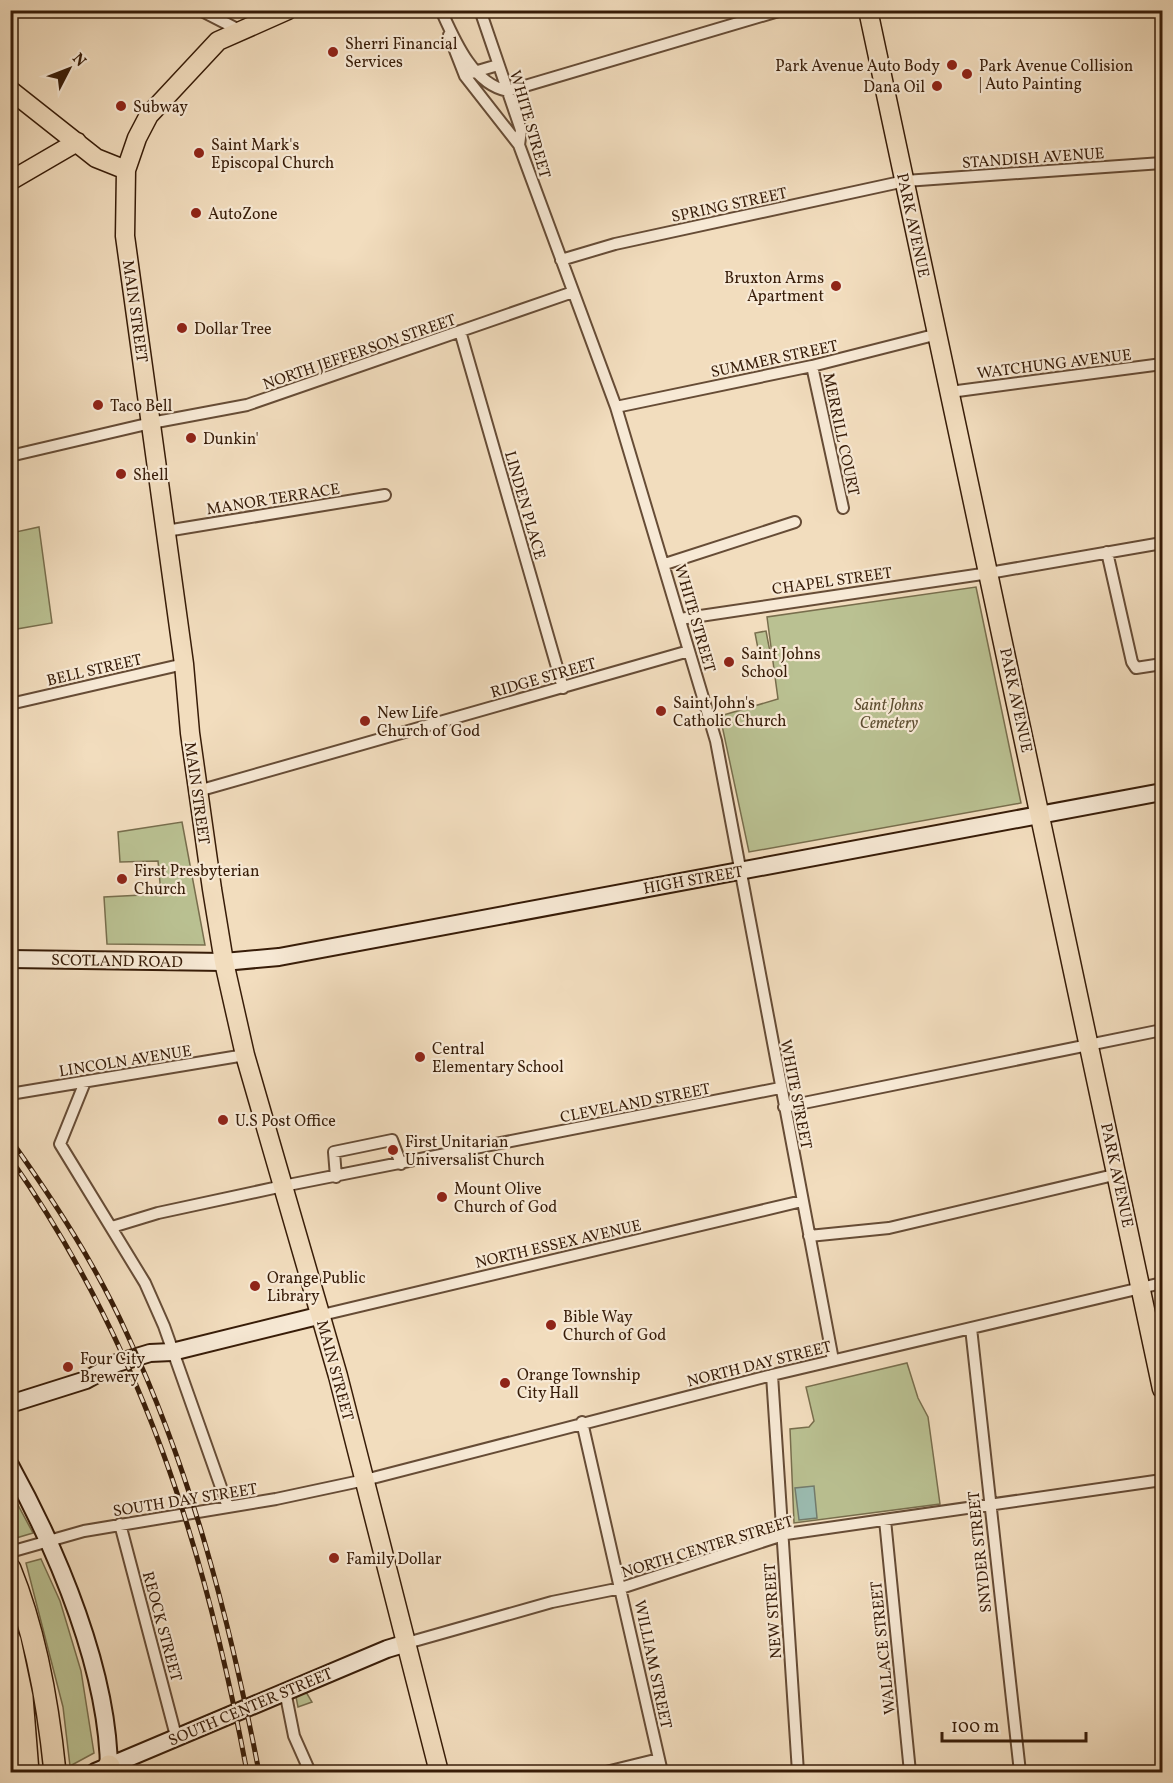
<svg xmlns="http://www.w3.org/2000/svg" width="1173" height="1783" viewBox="0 0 1173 1783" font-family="Vollkorn,serif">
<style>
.green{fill:#bac192;stroke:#786e4d;stroke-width:1.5}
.water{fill:#9bbcb1;stroke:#737c6d;stroke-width:1.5}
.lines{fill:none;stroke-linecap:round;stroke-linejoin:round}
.street-casing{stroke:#664c36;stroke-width:14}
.secondary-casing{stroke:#371c08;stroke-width:20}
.primary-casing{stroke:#371c08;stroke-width:21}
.highway-casing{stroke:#371c08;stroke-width:24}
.street{stroke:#f7e9d5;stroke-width:10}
.secondary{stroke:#f7e9d5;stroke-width:16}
.primary{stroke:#f2ddbe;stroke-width:18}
.highway{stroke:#f2ddbe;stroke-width:21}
.rail-casing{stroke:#371c08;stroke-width:5}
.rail{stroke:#f7e9d5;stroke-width:3;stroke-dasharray:9;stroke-linecap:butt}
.poi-dot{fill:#8f2418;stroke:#f7e9d5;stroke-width:2}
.labels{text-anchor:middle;stroke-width:4.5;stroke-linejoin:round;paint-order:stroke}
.poi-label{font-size:16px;fill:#371c08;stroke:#f7e9d5;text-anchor:start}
.street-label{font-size:16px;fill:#371c08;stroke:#f7e9d5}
.park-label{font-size:16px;font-style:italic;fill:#5e4e31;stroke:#f7e9d5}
</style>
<rect width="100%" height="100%" fill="#f2ddbe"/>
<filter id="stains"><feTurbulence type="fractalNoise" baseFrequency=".00333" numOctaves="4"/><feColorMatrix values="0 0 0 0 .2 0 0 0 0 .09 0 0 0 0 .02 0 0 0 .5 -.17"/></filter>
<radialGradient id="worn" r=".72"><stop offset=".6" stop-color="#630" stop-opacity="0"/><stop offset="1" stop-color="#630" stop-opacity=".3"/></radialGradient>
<!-- green -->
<path class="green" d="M39,527L52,623L17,629L11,636V533Z
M976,587L1021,803L749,852L720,716L778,699L767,617Z
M766,631L770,652L759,654L755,633Z
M182,822L205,945L107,944L104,897L161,894L158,861L120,862L118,832Z
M907,1363L918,1398L928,1417L940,1504L794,1523L790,1429L809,1427L814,1421L806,1387Z
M10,1492H11L33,1533L16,1538L11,1527Z
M41,1559L60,1601L81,1671L94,1753L70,1766L63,1707L26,1563Z
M306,1692L312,1702L298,1707L296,1697Z
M11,1702L19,1772H11Z"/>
<!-- water -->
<path class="water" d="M814,1486L817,1518L799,1520L795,1488Z"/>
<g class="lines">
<!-- street casing -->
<g class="street-casing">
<path id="street" d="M200,10L241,31
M441,10C454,39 473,85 508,91L782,10
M480,10L521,130L519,145L616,407L716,741L833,1360
M449,35L465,76L519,145
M471,73L498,65
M561,260L615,244L905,181L1162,163
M460,331L563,688
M812,366L843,508
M950,392L1162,364
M616,407L812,366L938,334
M10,456L151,423L247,405L573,292
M166,531L385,495
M1107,552L1132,662L1136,668L1162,664
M665,564L795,522
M680,619L989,573L1162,543
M10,704L184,664
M198,791L689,651
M85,1082L60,1144L145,1283L164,1326L228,1507
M10,1094L245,1055
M784,1107L1162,1030
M336,1177L334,1152L392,1140L401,1164
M112,1227L158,1213L283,1186L780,1088
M809,1236L889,1228L1118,1174
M322,1315L802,1201
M971,1328L1020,1772
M772,1375L798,1772
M582,1422L662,1772
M885,1520L910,1772
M120,1524L176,1736
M10,1552L84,1531L276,1499L365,1480L772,1375L1162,1283
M407,1643L552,1602L621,1588L786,1534L1162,1480
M285,1691L294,1736L310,1772
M606,1772L659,1759"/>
</g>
<!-- secondary casing -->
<g class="secondary-casing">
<path id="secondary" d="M10,959L224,962L279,957L1162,792
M10,1404L86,1380L117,1363L150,1353L172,1352L322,1315
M10,1465C58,1552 109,1672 109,1772
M95,1772L387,1649L407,1643"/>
</g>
<!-- primary casing -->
<g class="primary-casing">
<path id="primary" d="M288,10L218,41L149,115L137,138L126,170L125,236L184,664L190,733L212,889L224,962L245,1055L338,1376L439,1772
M868,10L1162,1389
M10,90L96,158L126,170
M10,181L77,142"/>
</g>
<!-- highway casing -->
<g class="highway-casing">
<path id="highway" d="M10,1569C36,1633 48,1703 55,1772
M10,1640L22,1697L28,1772
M107,1772L109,1766"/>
</g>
<!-- street -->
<use href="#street" class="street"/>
<!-- secondary -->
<use href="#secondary" class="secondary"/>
<!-- primary -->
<use href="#primary" class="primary"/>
<!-- highway -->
<use href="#highway" class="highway"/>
<!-- rail casing -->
<g class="rail-casing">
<path id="rail" d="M10,1139C54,1201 96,1265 127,1334C192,1473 230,1622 259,1772
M10,1158C143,1347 205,1548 247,1772"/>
</g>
<!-- rail -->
<use href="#rail" class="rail"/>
</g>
<!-- markers -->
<g class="poi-dot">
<circle cx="333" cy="52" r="6"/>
<circle cx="952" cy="65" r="6"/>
<circle cx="967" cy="74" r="6"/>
<circle cx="937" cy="86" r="6"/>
<circle cx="121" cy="106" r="6"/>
<circle cx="199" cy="153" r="6"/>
<circle cx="196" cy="213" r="6"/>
<circle cx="836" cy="286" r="6"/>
<circle cx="182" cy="328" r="6"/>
<circle cx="98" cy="405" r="6"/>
<circle cx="191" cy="438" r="6"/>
<circle cx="121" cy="474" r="6"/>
<circle cx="729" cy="662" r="6"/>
<circle cx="661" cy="711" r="6"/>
<circle cx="365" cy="721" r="6"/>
<circle cx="122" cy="879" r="6"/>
<circle cx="420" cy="1057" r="6"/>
<circle cx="223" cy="1120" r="6"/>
<circle cx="393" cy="1150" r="6"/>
<circle cx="442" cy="1197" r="6"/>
<circle cx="255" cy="1286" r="6"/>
<circle cx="551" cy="1325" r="6"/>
<circle cx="68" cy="1367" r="6"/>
<circle cx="505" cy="1383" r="6"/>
<circle cx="334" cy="1558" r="6"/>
</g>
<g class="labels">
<!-- poi labels -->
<g class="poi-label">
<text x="345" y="49">Sherri Financial<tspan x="345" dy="18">Services</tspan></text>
<text x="940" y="71" text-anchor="end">Park Avenue Auto Body</text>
<text x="979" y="71">Park Avenue Collision<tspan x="979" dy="18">| Auto Painting</tspan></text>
<text x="925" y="92" text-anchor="end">Dana Oil</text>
<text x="133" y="112">Subway</text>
<text x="211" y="150">Saint Mark's<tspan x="211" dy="18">Episcopal Church</tspan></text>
<text x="208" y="219">AutoZone</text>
<text x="824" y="283" text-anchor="end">Bruxton Arms<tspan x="824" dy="18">Apartment</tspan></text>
<text x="194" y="334">Dollar Tree</text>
<text x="110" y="411">Taco Bell</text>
<text x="203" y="444">Dunkin'</text>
<text x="133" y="480">Shell</text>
<text x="741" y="659">Saint Johns<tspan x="741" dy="18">School</tspan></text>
<text x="673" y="708">Saint John's<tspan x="673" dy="18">Catholic Church</tspan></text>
<text x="377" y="718">New Life<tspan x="377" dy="18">Church of God</tspan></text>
<text x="134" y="876">First Presbyterian<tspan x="134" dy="18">Church</tspan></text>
<text x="432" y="1054">Central<tspan x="432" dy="18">Elementary School</tspan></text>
<text x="235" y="1126">U.S Post Office</text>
<text x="405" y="1147">First Unitarian<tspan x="405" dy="18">Universalist Church</tspan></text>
<text x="454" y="1194">Mount Olive<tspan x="454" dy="18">Church of God</tspan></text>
<text x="267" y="1283">Orange Public<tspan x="267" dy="18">Library</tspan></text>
<text x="563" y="1322">Bible Way<tspan x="563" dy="18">Church of God</tspan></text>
<text x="80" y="1364">Four City<tspan x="80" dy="18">Brewery</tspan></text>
<text x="517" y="1380">Orange Township<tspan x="517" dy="18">City Hall</tspan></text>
<text x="346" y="1564">Family Dollar</text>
</g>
<!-- street labels -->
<g class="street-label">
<text transform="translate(531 124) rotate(74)" y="6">WHITE STREET</text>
<text transform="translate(1033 157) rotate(-4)" y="6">STANDISH AVENUE</text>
<text transform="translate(729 204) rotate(-12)" y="6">SPRING STREET</text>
<text transform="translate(914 225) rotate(78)" y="6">PARK AVENUE</text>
<text transform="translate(136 311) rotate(82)" y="6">MAIN STREET</text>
<text transform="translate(359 351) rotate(-19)" y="6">NORTH JEFFERSON STREET</text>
<text transform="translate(774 358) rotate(-12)" y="6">SUMMER STREET</text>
<text transform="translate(1054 363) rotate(-7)" y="6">WATCHUNG AVENUE</text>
<text transform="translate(842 434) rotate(78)" y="6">MERRILL COURT</text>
<text transform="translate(273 498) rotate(-9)" y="6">MANOR TERRACE</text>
<text transform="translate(526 505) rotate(74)" y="6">LINDEN PLACE</text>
<text transform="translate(832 580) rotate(-8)" y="6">CHAPEL STREET</text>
<text transform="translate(696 618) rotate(74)" y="6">WHITE STREET</text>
<text transform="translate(94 669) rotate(-13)" y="6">BELL STREET</text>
<text transform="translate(543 677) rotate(-16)" y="6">RIDGE STREET</text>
<text transform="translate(1017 700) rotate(78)" y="6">PARK AVENUE</text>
<text transform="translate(198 793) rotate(82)" y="6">MAIN STREET</text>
<text transform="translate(693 879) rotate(-10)" y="6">HIGH STREET</text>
<text transform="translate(117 960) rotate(1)" y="6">SCOTLAND ROAD</text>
<text transform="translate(125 1060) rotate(-9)" y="6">LINCOLN AVENUE</text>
<text transform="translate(797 1094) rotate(79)" y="6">WHITE STREET</text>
<text transform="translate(635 1102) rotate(-11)" y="6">CLEVELAND STREET</text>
<text transform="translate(1118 1175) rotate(78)" y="6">PARK AVENUE</text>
<text transform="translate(558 1243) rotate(-13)" y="6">NORTH ESSEX AVENUE</text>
<text transform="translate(759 1363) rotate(-14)" y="6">NORTH DAY STREET</text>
<text transform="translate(336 1370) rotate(75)" y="6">MAIN STREET</text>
<text transform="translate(185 1499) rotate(-9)" y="6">SOUTH DAY STREET</text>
<text transform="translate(707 1546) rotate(-17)" y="6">NORTH CENTER STREET</text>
<text transform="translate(979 1552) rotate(-96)" y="6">SNYDER STREET</text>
<text transform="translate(772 1611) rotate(-94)" y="6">NEW STREET</text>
<text transform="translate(163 1626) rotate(75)" y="6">REOCK STREET</text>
<text transform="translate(882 1648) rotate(-96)" y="6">WALLACE STREET</text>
<text transform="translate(654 1664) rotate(78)" y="6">WILLIAM STREET</text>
<text transform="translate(250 1706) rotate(-23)" y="6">SOUTH CENTER STREET</text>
</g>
<!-- park labels -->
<g class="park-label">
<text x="889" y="710">Saint Johns<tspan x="889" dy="18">Cemetery</tspan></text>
</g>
</g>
<!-- margin -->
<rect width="1173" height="1783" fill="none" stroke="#f2ddbe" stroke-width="36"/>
<rect x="12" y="12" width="1149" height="1759" fill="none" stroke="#371c08" stroke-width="3"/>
<rect x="18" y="18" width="1137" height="1747" fill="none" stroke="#371c08" stroke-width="1.5"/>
<!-- north arrow -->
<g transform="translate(69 69) rotate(48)" stroke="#f7e9d5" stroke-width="4.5" paint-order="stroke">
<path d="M0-4.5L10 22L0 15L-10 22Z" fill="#371c08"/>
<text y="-9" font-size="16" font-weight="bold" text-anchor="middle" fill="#371c08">N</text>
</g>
<!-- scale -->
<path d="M942 1732v9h144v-9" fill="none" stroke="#371c08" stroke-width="3"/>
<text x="951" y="1732" font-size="18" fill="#371c08" stroke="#f7e9d5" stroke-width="4.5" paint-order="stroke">100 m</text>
<rect width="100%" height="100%" filter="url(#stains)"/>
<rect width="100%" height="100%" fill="url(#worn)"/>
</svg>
